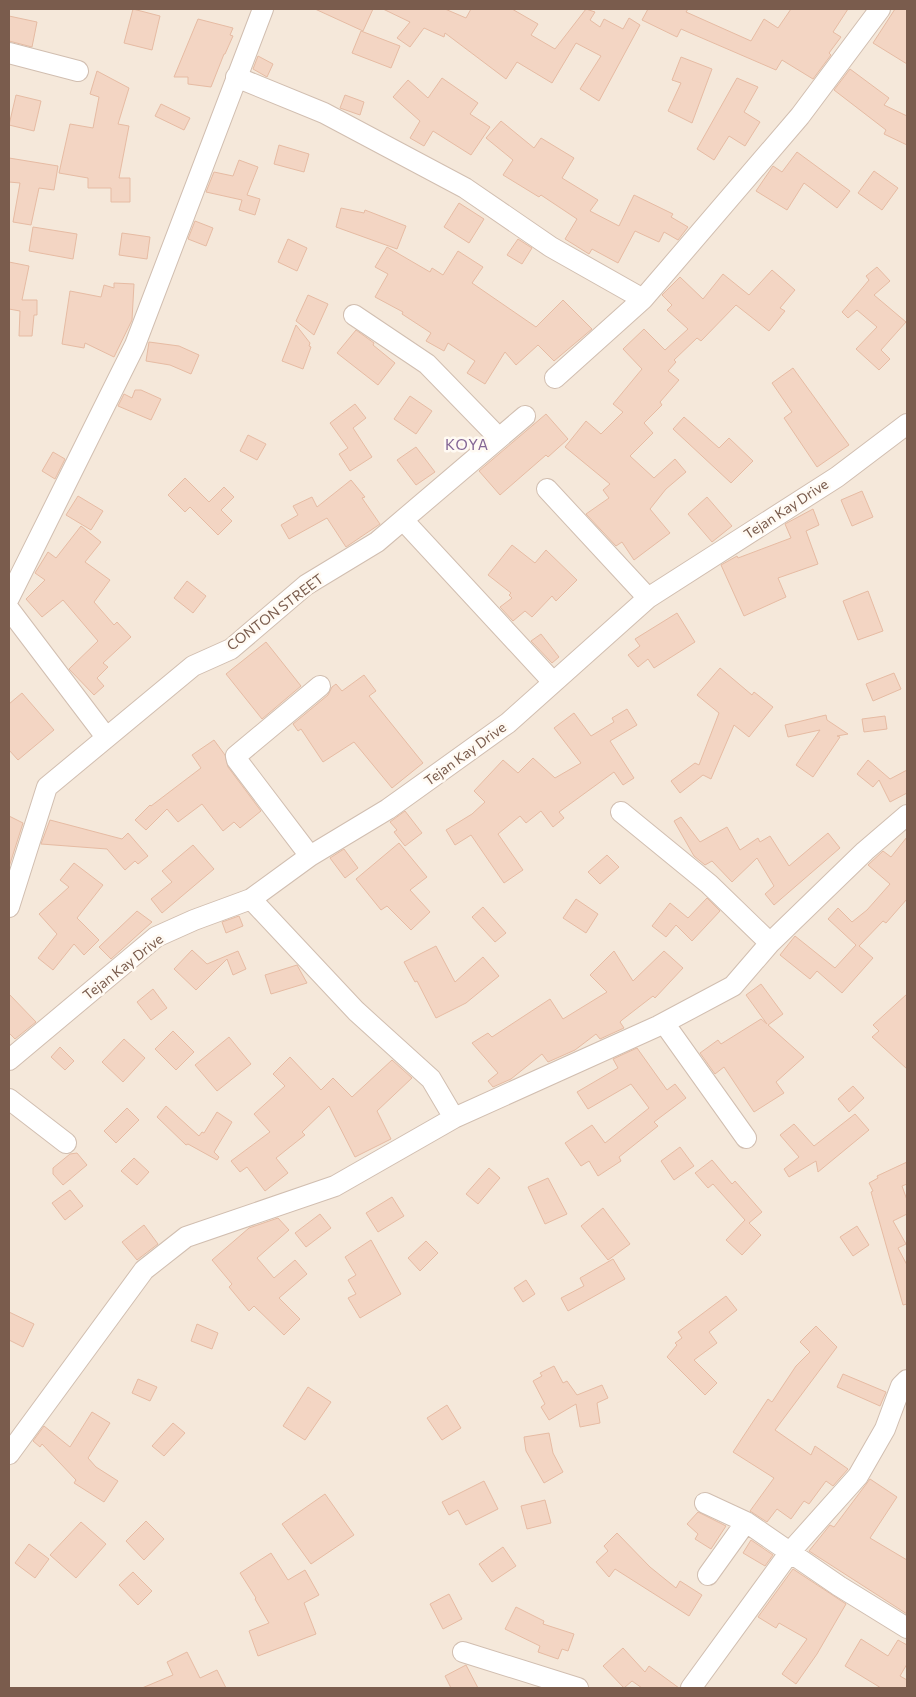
<svg xmlns="http://www.w3.org/2000/svg" width="916" height="1697" viewBox="0 0 916 1697" font-family="Commissioner,sans-serif">
<style>
.residential{fill:#f5e8da}
.building{fill:#f3d5c3;stroke:#e6bba3}
.lines{fill:none;stroke-linecap:round;stroke-linejoin:round}
.minor-casing{stroke:#d1beb0;stroke-width:22}
.minor{stroke:#fff;stroke-width:20}
.labels{text-anchor:middle;stroke-width:5;stroke-linejoin:round;paint-order:stroke}
.street-label{font-size:14px;fill:#7a5c4d;stroke:#fffaf3}
.neighbourhood-label{font-size:15px;letter-spacing:1px;fill:#846695;stroke:#fffaf3}
</style>
<rect width="100%" height="100%" fill="#fdf6ec"/>
<!-- residential -->
<path class="residential" d="M9,9H907V1688H9Z"/>
<!-- building -->
<path class="building" d="M133,9L160,16L152,50L124,43Z
M315,9H373L363,31Z
M383,9H445L466,18L471,9H512L538,24L531,35L555,49L586,9L595,12L590,20L600,27L604,19L623,29L629,18L640,25L599,101L580,89L601,56L576,43L552,83L517,62L506,79L445,33L444,37L424,28L410,47L397,38L410,22Z
M648,9H688L686,12L751,41L764,19L778,28L791,9H848L833,32L841,37L829,53L831,55L813,79L782,60L776,70L681,29L677,37L642,20Z
M895,9H907V64L873,43Z
M9,16L37,22L32,47L9,41Z
M198,19L233,28L230,35L233,36L225,54H224L211,87L188,84V77H174Z
M361,31L400,46L391,68L352,53Z
M258,56L273,64L267,77L253,69Z
M681,57L712,69L692,123L668,111L681,83L672,80Z
M850,69L889,98L884,105L907,116V145L884,134L886,130L834,90Z
M97,71L129,88L118,124L129,126L119,178H130V202H111V188H88V178L59,173L70,124L93,128L99,97L90,94Z
M442,78L478,103L470,114L490,127L471,155L433,131L424,146L410,138L420,121L393,97L408,80L428,98Z
M737,78L758,87L744,112L760,122L745,146L729,136L714,160L697,149Z
M16,95L41,101L34,131L9,125Z
M345,95L364,102L360,115L340,108Z
M161,104L190,118L184,130L155,116Z
M501,121L534,148L541,138L574,158L562,178L598,200L590,211L619,226L634,195L673,214L671,217L688,227L678,240L664,232L659,242L635,231L618,263L592,249L589,254L565,239L577,219L541,195L539,197L503,175L513,160L486,138Z
M279,145L309,154L304,172L274,164Z
M797,152L850,191L837,208L804,183L787,210L756,191L773,166L782,172Z
M9,158L58,166L54,190L39,188L31,225L13,222L20,183L9,182Z
M239,160L258,167L247,195L260,199L255,215L239,210L242,200L206,192L214,172L233,176Z
M874,171L898,188L882,210L858,193Z
M459,203L484,219L469,243L444,227Z
M341,208L364,213L365,210L406,226L397,249L336,227Z
M195,221L213,228L206,246L188,239Z
M33,227L77,234L73,259L29,251Z
M122,233L150,237L147,259L119,255Z
M288,239L307,248L297,271L278,262Z
M518,239L532,248L522,264L507,255Z
M387,247L430,272L432,268L443,275L458,251L483,267L472,283L536,327L563,300L592,329L554,361L538,345L516,365L505,352L485,384L467,373L475,361L448,343L444,351L426,341L431,333L402,314L403,312L375,297L388,274L375,267Z
M9,262L29,266L22,300H37V315H34L32,336H19L20,311L9,309Z
M877,267L890,281L874,295L906,322L881,350L890,359L879,370L856,349L877,327L857,310L848,318L842,312L869,280L866,276Z
M772,270L795,290L780,308L785,311L769,331L736,305L701,341L697,338L674,360L676,362L668,371L679,380L660,402L662,405L644,423L653,433L630,456L654,478L675,459L686,472L666,489L650,509L670,533L634,560L622,542L616,546L586,514L609,498L603,490L610,484L565,447L586,421L601,434L623,412L613,404L642,369L623,349L644,329L665,350L688,329L667,310L672,305L662,295L680,277L703,299L723,274L749,295Z
M114,283L134,284L132,320L114,357L85,343L84,348L62,344L70,291L101,297L104,285L114,288Z
M308,295L328,304L314,335L296,321Z
M296,325L310,343L309,346L311,347L303,369L282,361Z
M356,330L374,343L373,345L395,363L378,385L337,353Z
M149,342L179,346L199,355L191,374L170,365L146,361Z
M793,368L849,445L817,467L784,418L792,412L772,383Z
M135,390H141L161,399L151,420L118,406L124,394L132,398Z
M410,396L432,411L416,434L394,419Z
M355,404L366,418L353,428L372,457L350,471L339,454L348,448L330,423Z
M546,414L568,439L548,457L546,455L500,495L479,471Z
M684,417L719,448L729,438L753,461L731,483L673,429Z
M248,435L266,444L257,460L240,451Z
M416,447L435,472L416,485L397,460Z
M53,452L65,459L55,479L42,471Z
M185,478L209,502L224,487L234,497L221,510L232,521L218,535L190,507L185,512L168,495Z
M351,480L365,497L362,498L380,524L346,547L327,518L289,539L281,525L298,515L293,506L312,497L317,507Z
M862,491L873,517L852,526L841,500Z
M78,496L103,511L91,530L66,515Z
M707,497L732,526L712,542L688,514Z
M813,509L819,525L806,531L818,564L778,578L786,597L744,616L721,565L737,556L738,558L791,538L785,524Z
M81,526L101,542L85,562L110,580L94,602L114,625L117,622L131,637L103,663L108,667L97,678L104,686L94,695L69,669L98,641L63,600L42,617L26,599L45,580L35,573L48,552L56,558Z
M512,545L535,563L546,550L577,580L556,601L552,596L532,617L525,611L513,621L500,607L512,598L509,595L511,593L488,575Z
M187,581L206,596L193,613L174,598Z
M868,591L883,631L858,640L843,601Z
M677,613L695,642L654,668L648,659L638,667L628,655L640,646L635,639Z
M541,634L559,657L552,663L531,641Z
M266,642L301,686L262,719L226,674Z
M720,668L752,695L754,692L773,707L749,737L734,725L711,779L703,775L680,793L671,781L695,763L699,765L719,713L697,695Z
M894,673L901,689L873,701L866,684Z
M364,675L376,691L369,696L423,763L392,788L354,742L323,762L301,729L298,731L293,724L328,695L332,687L336,684L342,691Z
M22,693L54,730L18,760L9,750V704Z
M627,709L637,725L610,741L634,778L623,785L614,772L559,812L564,818L553,827L541,811L526,823L520,816L498,834L523,870L504,883L471,835L455,845L446,830L472,814L485,802L474,791L503,760L518,773L533,758L555,778L581,763L554,728L574,713L591,736L614,722L612,718Z
M826,715L827,720L848,734L837,736L840,737L813,777L796,765L820,730L788,737L785,725Z
M885,716L887,729L864,732L862,719Z
M214,740L225,755L228,767L261,811L240,828L234,822L223,831L202,804L178,822L167,809L146,830L135,820L150,805L151,806L201,768L192,755Z
M868,760L890,779L907,770V793L890,802L879,780L873,787L857,774Z
M405,811L422,833L405,846L394,832L397,830L390,822Z
M9,816L23,823L9,867Z
M681,817L700,842L727,827L740,850L758,838L760,842L770,836L789,866L828,833L840,848L774,905L765,894L774,886L757,858L732,882L712,861L705,865L694,856L674,821Z
M50,820L122,839L128,833L148,856L138,864L135,861L125,870L107,849L41,844Z
M907,837V899L886,923L883,921L859,946L873,958L842,993L817,971L810,979L780,955L795,936L835,968L856,945L828,919L838,908L852,922L867,910L890,884L868,865L883,851L891,857Z
M399,843L427,877L410,890L430,912L411,930L387,906L381,910L356,879Z
M193,845L214,869L162,913L151,899L172,882L162,871Z
M344,849L358,868L345,878L330,858Z
M607,855L619,867L600,884L588,872Z
M74,863L103,885L77,918L99,940L84,955L74,944L53,970L38,958L57,934L39,914L69,887L60,880Z
M707,898L720,911L692,941L676,925L666,937L652,926L670,903L688,918Z
M576,899L598,914L586,933L563,918Z
M483,907L506,933L495,942L472,917Z
M137,911L152,922L111,959L99,947Z
M239,916L243,926L226,933L222,922Z
M436,946L455,982L483,957L499,976L466,1003L436,1018L417,981L415,982L404,962Z
M192,950L207,964L238,951L246,969L233,975L227,959L196,990L174,969Z
M614,951L633,981L664,951L683,968L655,998L653,996L622,1020L620,1022L624,1028L600,1039L596,1034L575,1050L548,1062L542,1054L511,1079L493,1087L488,1081L498,1073L472,1043L488,1033L492,1037L550,999L563,1019L607,992L590,975Z
M297,965L307,983L271,994L265,975Z
M761,984L783,1014L768,1025L804,1057L776,1082L784,1093L754,1112L724,1067L715,1074L700,1053L718,1040L721,1044L761,1019L767,1024L746,995Z
M153,989L167,1008L151,1020L137,1002Z
M9,994L36,1022L15,1039L9,1033Z
M907,994V1069L872,1037L879,1031L873,1025Z
M173,1031L194,1052L176,1070L155,1049Z
M229,1037L251,1064L217,1091L195,1065Z
M124,1039L145,1058L123,1082L102,1062Z
M60,1047L74,1061L65,1070L51,1057Z
M637,1048L667,1090L675,1084L686,1098L654,1122L658,1126L619,1157L621,1161L598,1176L589,1161L581,1166L565,1143L592,1125L605,1143L649,1108L631,1084L588,1109L577,1092L618,1068L613,1059Z
M290,1057L321,1090L333,1078L352,1097L392,1060L412,1078L377,1111L391,1139L355,1157L329,1106L302,1132L305,1135L276,1158L288,1173L265,1191L247,1167L240,1172L231,1161L270,1132L254,1114L285,1086L273,1074Z
M853,1086L864,1098L849,1112L838,1099Z
M166,1106L199,1136L202,1132L204,1133L217,1112L232,1122L214,1152L219,1157L217,1160L188,1144L186,1145L157,1117Z
M127,1108L139,1120L116,1143L104,1131Z
M855,1114L869,1130L818,1172L816,1161L789,1177L784,1169L799,1157L780,1135L794,1124L814,1146Z
M680,1147L694,1166L674,1180L661,1161Z
M77,1153L87,1165L63,1185L53,1174V1168L70,1154Z
M134,1158L149,1172L137,1185L121,1171Z
M712,1160L732,1184L735,1181L762,1212L749,1223L761,1235L742,1255L726,1240L745,1220L713,1184L708,1188L695,1173Z
M907,1162V1184L902,1186L907,1200V1214L893,1221L906,1244L898,1248L907,1265V1304L903,1305L871,1192L873,1191L869,1183L878,1178L877,1176Z
M489,1168L500,1178L478,1204L466,1194Z
M548,1178L567,1214L545,1224L528,1187Z
M70,1190L83,1206L65,1220L52,1203Z
M392,1197L404,1216L378,1232L366,1213Z
M603,1208L630,1244L608,1260L581,1226Z
M320,1214L331,1228L306,1247L295,1233Z
M278,1218L289,1230L257,1258L274,1278L295,1260L307,1274L279,1298L300,1319L284,1335L254,1306L249,1311L229,1287L232,1284L212,1260L249,1228Z
M144,1225L158,1244L137,1260L122,1242Z
M857,1226L869,1245L853,1256L840,1237Z
M371,1240L401,1294L360,1318L348,1298L356,1294L348,1280L356,1275L345,1257Z
M426,1241L438,1253L420,1271L408,1258Z
M613,1259L625,1279L568,1311L561,1298L584,1286L580,1278Z
M526,1280L535,1294L523,1302L514,1288Z
M726,1296L737,1310L709,1332L717,1343L694,1360L717,1383L705,1395L667,1357L677,1345L675,1343L682,1338L678,1332Z
M9,1312L34,1324L23,1347L9,1340Z
M197,1324L218,1333L212,1349L191,1341Z
M816,1326L837,1347L775,1430L811,1455L815,1446L848,1469L833,1486L826,1481L809,1504L804,1501L791,1519L777,1509L767,1522L750,1511L774,1478L733,1452L768,1399L772,1402L796,1366L810,1352L800,1342Z
M554,1366L563,1383L567,1381L577,1395L602,1385L608,1398L597,1403L600,1423L580,1427L576,1404L549,1420L541,1407L545,1404L533,1381L542,1376L540,1373Z
M843,1374L886,1392L880,1406L837,1387Z
M138,1379L157,1387L150,1401L132,1393Z
M308,1387L331,1402L305,1440L283,1426Z
M447,1405L461,1428L442,1440L427,1418Z
M92,1412L110,1423L88,1458L96,1467L118,1481L104,1502L74,1483L76,1480L42,1444L40,1447L33,1441L44,1426L70,1447Z
M173,1423L185,1433L164,1456L152,1446Z
M549,1433L553,1453L563,1472L544,1483L526,1451L524,1437Z
M870,1479L897,1497L870,1538L907,1560V1614L809,1551L830,1525L834,1527Z
M484,1481L498,1509L466,1525L458,1510L449,1515L442,1502Z
M325,1494L354,1535L311,1564L282,1524Z
M545,1500L551,1523L527,1529L521,1506Z
M698,1512L726,1526L711,1549L695,1539L698,1534L687,1524Z
M146,1521L164,1539L144,1560L126,1541Z
M81,1522L106,1544L76,1578L50,1555Z
M617,1533L650,1567L676,1588L680,1581L702,1595L689,1616L615,1569L609,1577L596,1562L608,1551L604,1546Z
M751,1540L773,1555L765,1566L743,1553Z
M29,1544L49,1559L35,1578L15,1563Z
M503,1547L516,1566L492,1582L479,1564Z
M271,1553L288,1580L305,1570L319,1595L304,1603L316,1634L258,1656L249,1631L269,1623L255,1599L256,1598L240,1573Z
M793,1569L846,1604L817,1654L796,1684L782,1674L807,1639L779,1623L776,1628L758,1617Z
M133,1572L152,1591L138,1605L119,1585Z
M449,1594L462,1619L443,1629L430,1604Z
M516,1607L544,1621L543,1624L574,1634L568,1651L562,1649L558,1659L538,1652L540,1646L505,1629Z
M861,1639L888,1656L898,1640L907,1645V1664L900,1676L907,1680V1688H881L845,1666Z
M623,1648L645,1672L649,1666L679,1688H642L632,1681L624,1688L603,1666Z
M187,1652L200,1678L217,1670L226,1688H142L173,1675L167,1662Z
M466,1665L478,1688H451L445,1676Z"/>
<g class="lines">
<!-- minor casing -->
<g class="minor-casing">
<path id="minor" d="M9,53L78,71
M236,77L324,113L465,188L551,247L643,299L800,116L880,9
M354,315L427,364L499,438
M555,378L643,299
M547,489L648,598
M403,520L553,682
M9,598L135,345L263,9
M9,609L106,737
M621,812L709,884L770,943
M310,856L237,760L236,756L320,686
M251,899L356,1011L431,1079L454,1118
M9,907L47,787L193,666L231,649L306,585L377,542L525,416
M664,1023L746,1138
M9,1060L156,937L194,920L251,899L310,856L388,809L508,723L648,598L837,477L907,424
M9,1099L66,1143
M9,1454L144,1270L186,1237L335,1186L454,1118L658,1026L733,986L770,943L865,851L907,815
M705,1503L746,1522L839,1586L907,1628
M708,1575L746,1522
M463,1652L578,1688
M691,1688L790,1552L858,1476L885,1429L901,1386L907,1380"/>
</g>
<!-- minor -->
<use href="#minor" class="minor"/>
</g>
<g class="labels">
<!-- street labels -->
<g class="street-label">
<text transform="translate(786 509) rotate(-33)" y="5">Tejan Kay Drive</text>
<text transform="translate(275 612) rotate(-37)" y="5">CONTON STREET</text>
<text transform="translate(465 754) rotate(-36)" y="5">Tejan Kay Drive</text>
<text transform="translate(123 967) rotate(-38)" y="5">Tejan Kay Drive</text>
</g>
<!-- neighbourhood labels -->
<g class="neighbourhood-label">
<text x="467" y="450">KOYA</text>
</g>
</g>
<!-- border -->
<rect width="916" height="1697" fill="none" stroke="#7a5c4d" stroke-width="20"/>
</svg>
